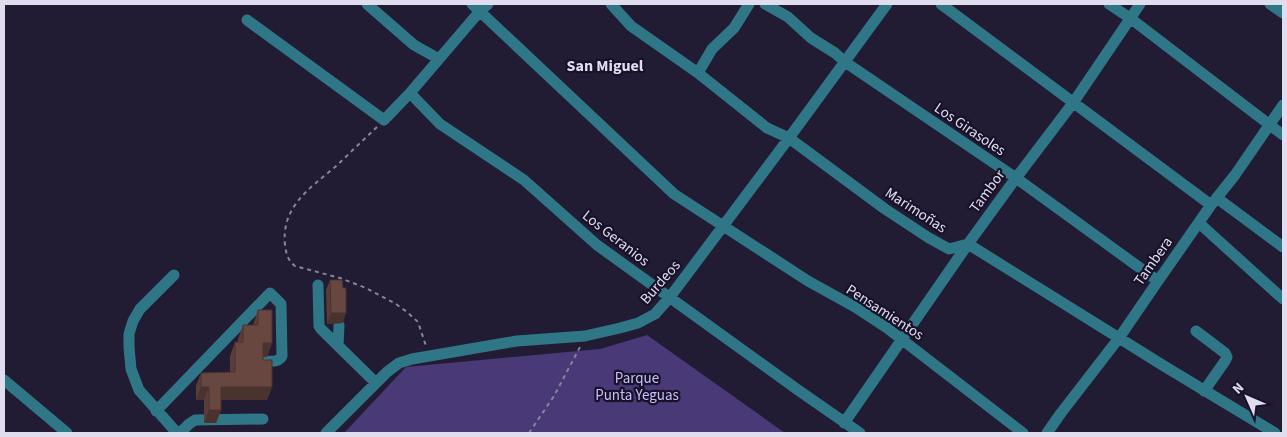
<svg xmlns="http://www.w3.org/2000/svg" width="1287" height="437" viewBox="0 0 1287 437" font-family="'Source Sans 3',sans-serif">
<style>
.green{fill:#493977}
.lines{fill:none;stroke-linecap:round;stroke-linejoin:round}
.path{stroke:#888499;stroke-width:2;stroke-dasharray:4 4;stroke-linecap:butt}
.minor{stroke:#2f7786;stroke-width:11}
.wall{fill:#5a3d38}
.shaded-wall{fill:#4a322e}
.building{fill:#694741;stroke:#4a322e}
.labels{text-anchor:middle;stroke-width:4.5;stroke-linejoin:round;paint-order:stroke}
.street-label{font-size:15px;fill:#e0ddef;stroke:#17112a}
.park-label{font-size:15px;fill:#cbc0fa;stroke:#17112a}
.neighbourhood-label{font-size:16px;font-weight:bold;fill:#e0ddef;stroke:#17112a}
</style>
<rect width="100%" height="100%" fill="#211b34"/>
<!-- green -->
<path class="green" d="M647,335L785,433H344L406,367L600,349Z"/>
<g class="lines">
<!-- path -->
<path class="path" d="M377,127C363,140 349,154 335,167C309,189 281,207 285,245C286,253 288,261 295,266L340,278L366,288L396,304L407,312L418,322L426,346
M529,433L554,396L580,347"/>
<!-- minor -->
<path class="minor" d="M367,4L414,45L439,59
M472,4L674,194L808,281L855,307L887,328L1023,433
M611,4L631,26L698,73L767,128L789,138L885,209L929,238L949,249L968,244L1164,366L1275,433
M765,4L788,17L811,38L835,53L845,62L1016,178L1158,281
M941,4L1211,205
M1109,4L1130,18L1283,135
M1270,4L1283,13
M247,20L384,120L410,93L480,11L488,4
M698,73L712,49L734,28L749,4
M410,93L440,124L524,180L597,245L798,390L860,433
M1217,198L1283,247
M1199,223L1283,299
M174,275L140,309L133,321L129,334V347L131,369L139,390L177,433
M318,285L319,326L321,329L376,383
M1196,331L1225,353L1227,357L1225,361L1204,391
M338,346L339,325
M4,380L67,433
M156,411L270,293L281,304L282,356C278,363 272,361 265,361
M844,423L968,244L1016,178L1073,103L1140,4
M180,433L189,424L195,420L263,419
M326,433L387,372L399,363L412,359L517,341L585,336L620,328L638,323L655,314L670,297L789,138L887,4
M1047,433L1061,413L1119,338L1158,281L1211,205L1235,175L1283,105"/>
</g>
<!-- wall -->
<path class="wall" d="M330,280L343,323L327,324L326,290Z
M258,310L272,343L267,357H263V360L272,387L267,400H221V410L216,423H204V400H196V386L201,373L230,372V356L235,342H238V339L243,325H253Z"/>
<!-- shaded-wall -->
<path class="shaded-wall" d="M331,313H346L343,323L327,324Z
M263,343H272L267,357H258Z
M201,387H209L204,400H196Z
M221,387H272L267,400H216Z
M209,410H221L216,423H204Z"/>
<!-- building -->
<path class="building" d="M330,280H342L343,288H346V313H331Z
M258,310H272V343H263V360H272V387H221V410H209V387H201V373L235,372V342H243V325H258Z"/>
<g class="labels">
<!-- street labels -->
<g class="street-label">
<text transform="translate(970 129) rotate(34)" y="5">Los Girasoles</text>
<text transform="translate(987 191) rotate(-54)" y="5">Tambor</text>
<text transform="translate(916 210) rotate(33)" y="5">Marimoñas</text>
<text transform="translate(616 238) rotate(38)" y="5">Los Geranios</text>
<text transform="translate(1153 261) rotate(-55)" y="5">Tambera</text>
<text transform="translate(660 282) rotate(-49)" y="5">Burdeos</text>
<text transform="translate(885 312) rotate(33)" y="5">Pensamientos</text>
</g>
<!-- park labels -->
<g class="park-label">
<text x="637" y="383">Parque<tspan x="637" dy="17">Punta Yeguas</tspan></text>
</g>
<!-- neighbourhood labels -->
<g class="neighbourhood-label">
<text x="605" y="71">San Miguel</text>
</g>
</g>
<!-- border -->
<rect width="1287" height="437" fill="none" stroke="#e0ddef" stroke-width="10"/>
<!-- north arrow -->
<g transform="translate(1247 397) rotate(315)" stroke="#17112a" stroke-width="4" paint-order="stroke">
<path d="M0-4L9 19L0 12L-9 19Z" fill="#e0ddef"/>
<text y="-8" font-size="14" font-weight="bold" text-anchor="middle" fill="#e0ddef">N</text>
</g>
</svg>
